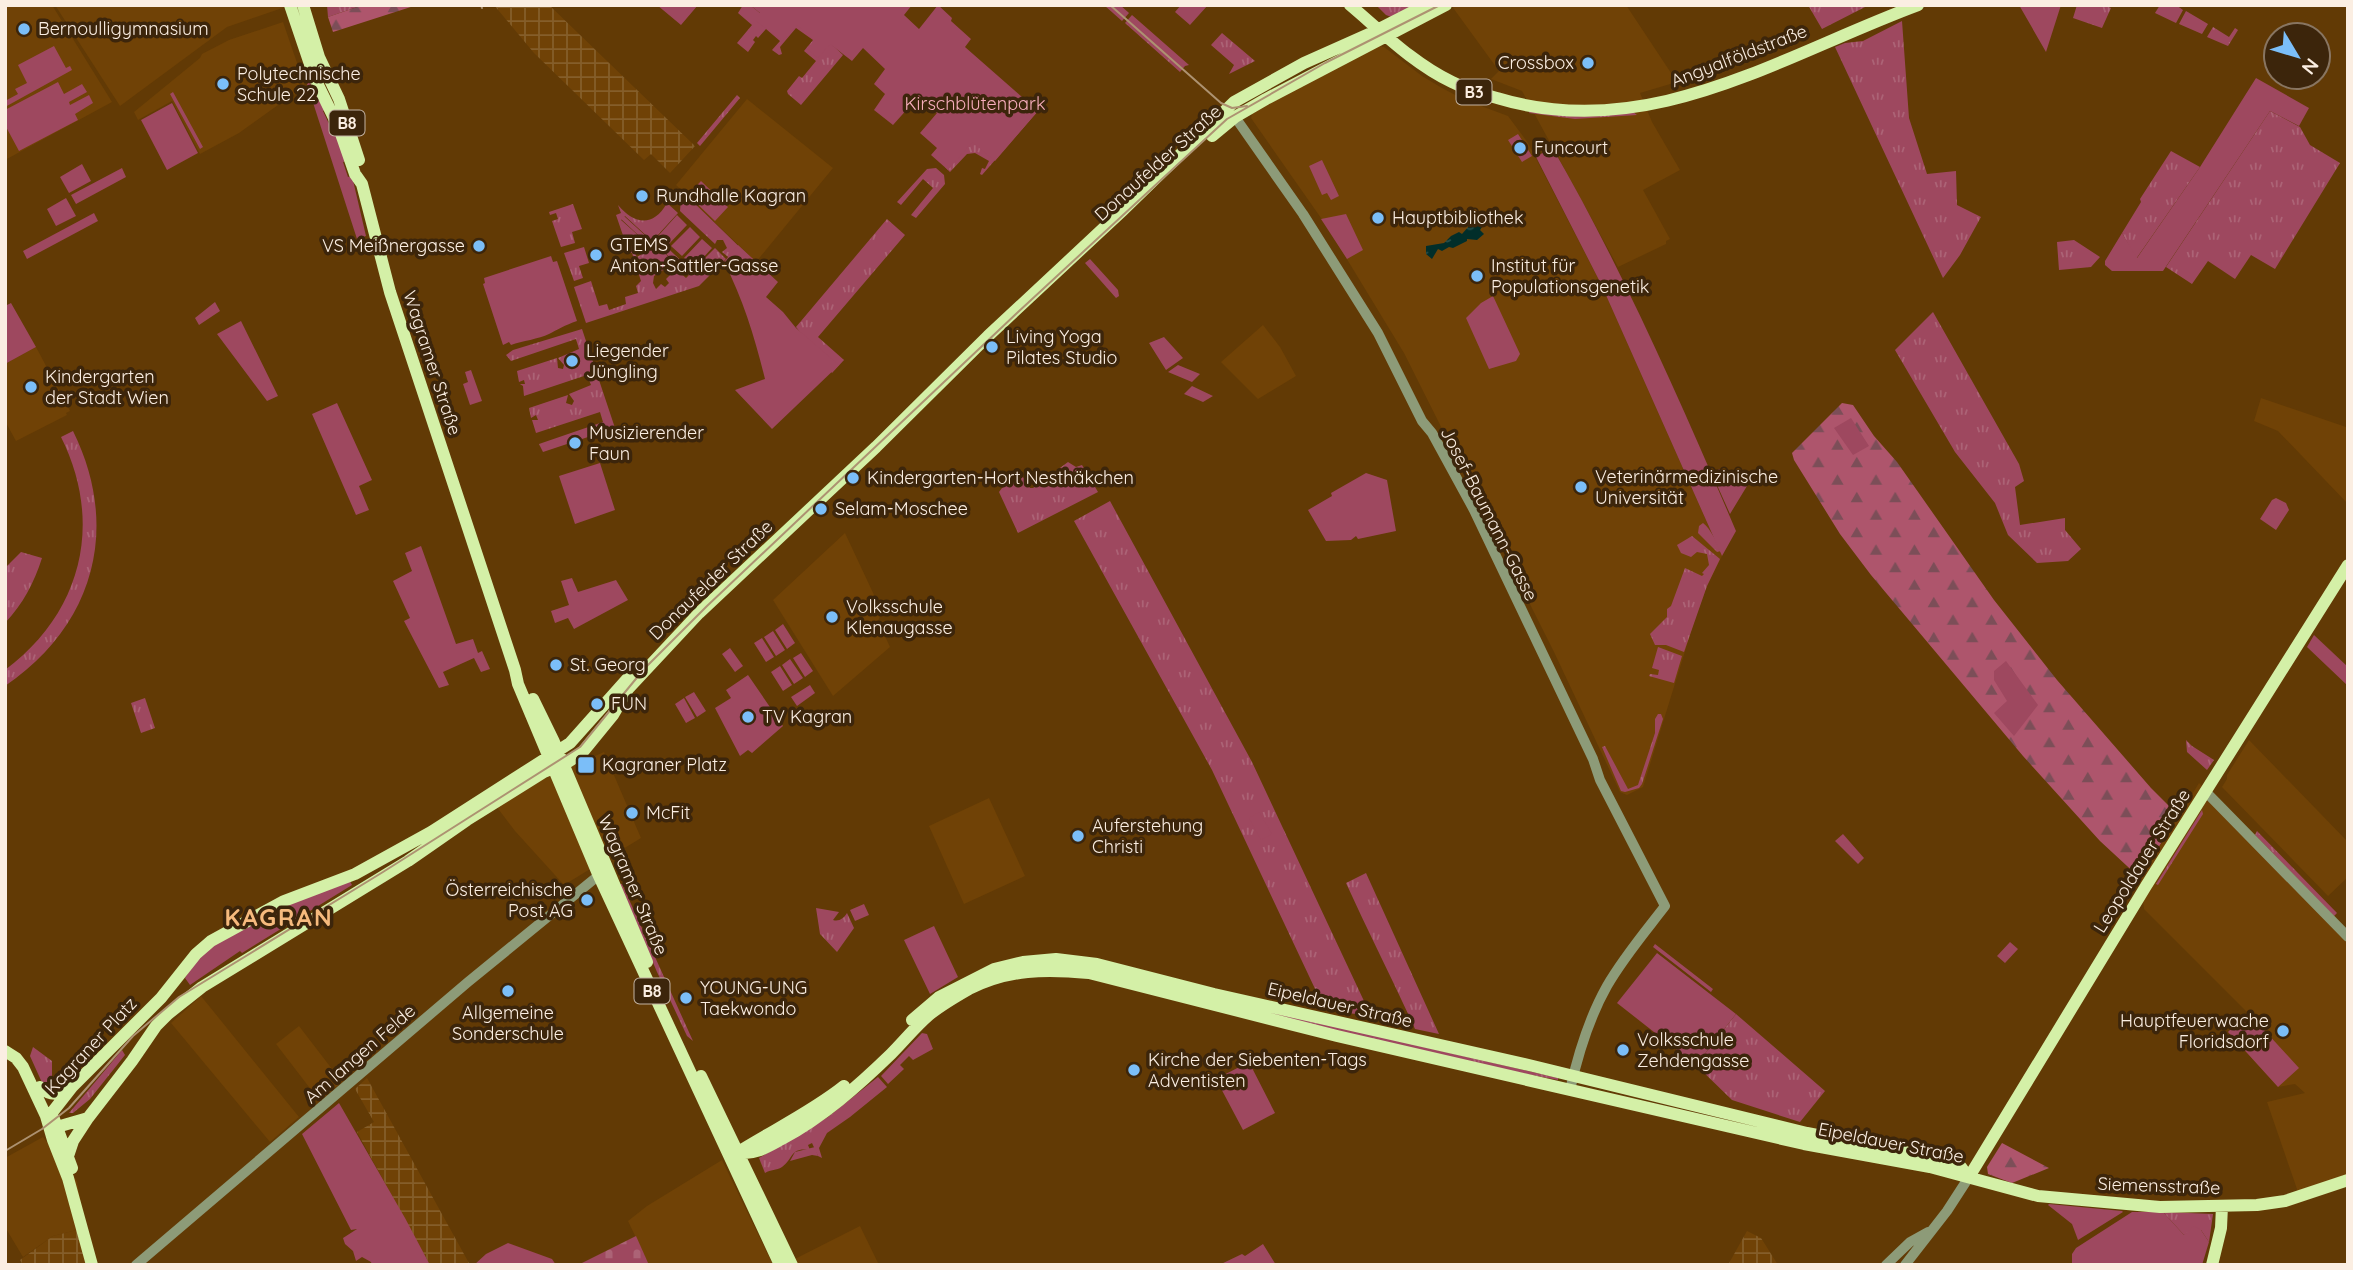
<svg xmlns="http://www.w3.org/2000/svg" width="2353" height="1270" viewBox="0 0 2353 1270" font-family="Quicksand,sans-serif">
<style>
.built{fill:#704206}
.industrial{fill:url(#industrial-grid)}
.grass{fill:url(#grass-tufts);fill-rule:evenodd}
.forest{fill:url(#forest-firs)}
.cemetery{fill:url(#cemetery-stones)}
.green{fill:#9e485f}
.water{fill:url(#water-ripples)}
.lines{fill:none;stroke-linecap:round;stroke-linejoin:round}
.minor{stroke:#8d9b78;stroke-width:10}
.major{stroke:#d4f0a7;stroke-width:12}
.tram{stroke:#ad9271;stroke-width:2}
.rail{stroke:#ad9271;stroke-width:2}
.poi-dot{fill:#7bbef8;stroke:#3c250b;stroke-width:2.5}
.labels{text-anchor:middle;stroke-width:7;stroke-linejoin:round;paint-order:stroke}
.shield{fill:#3c250b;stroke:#c2b2a2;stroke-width:2}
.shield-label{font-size:16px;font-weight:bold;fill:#fbeee2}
.poi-label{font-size:18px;fill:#fbeee2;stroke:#3c250b;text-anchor:start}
.street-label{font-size:18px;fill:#fbeee2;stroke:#3c250b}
.park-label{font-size:18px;fill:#f8aebd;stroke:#3c250b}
.district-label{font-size:24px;font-weight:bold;letter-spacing:2px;fill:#f6ba7d;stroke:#3c250b}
</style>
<defs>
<pattern id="industrial-grid" width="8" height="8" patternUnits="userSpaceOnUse" patternTransform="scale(1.75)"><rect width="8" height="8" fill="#704206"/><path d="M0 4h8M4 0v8" fill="none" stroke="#855e2a"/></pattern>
<pattern id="grass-tufts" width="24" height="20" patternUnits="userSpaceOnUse" patternTransform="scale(1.75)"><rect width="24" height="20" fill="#9e485f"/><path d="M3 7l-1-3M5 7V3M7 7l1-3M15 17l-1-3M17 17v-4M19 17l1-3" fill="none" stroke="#ac6376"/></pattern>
<pattern id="forest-firs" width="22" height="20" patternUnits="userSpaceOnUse" patternTransform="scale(1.75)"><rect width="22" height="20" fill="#ae556c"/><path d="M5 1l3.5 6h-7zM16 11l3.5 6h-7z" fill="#7c4e58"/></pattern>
<pattern id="cemetery-stones" width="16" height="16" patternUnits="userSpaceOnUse" patternTransform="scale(1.75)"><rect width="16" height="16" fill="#9e485f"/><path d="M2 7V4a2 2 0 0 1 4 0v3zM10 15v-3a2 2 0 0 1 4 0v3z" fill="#ac6376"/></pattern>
<pattern id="water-ripples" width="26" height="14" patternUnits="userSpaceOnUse" patternTransform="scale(1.75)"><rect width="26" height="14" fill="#012e2a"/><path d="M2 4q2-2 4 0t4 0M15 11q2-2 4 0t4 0" fill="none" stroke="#274d49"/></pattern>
</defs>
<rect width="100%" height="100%" fill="#623a05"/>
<!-- built -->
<path class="built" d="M5,5H52L112,102L5,160Z
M55,5H291L227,27L120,106Z
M1451,5H1626L1677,82L1640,93L1652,122L1680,170L1643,190L1670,239L1666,241V244L1618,267L1522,91L1491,79L1499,71Z
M283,22L306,89L304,92L292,95L239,133L200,154L172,101L138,120L134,112L200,58L202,54L229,40Z
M1379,46L1384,47L1422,76L1442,88L1465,100L1508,116L1528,143L1601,284L1722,556L1707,586L1695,619L1643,787L1627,795L1620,792L1554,652L1404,353L1328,228L1251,118L1253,112Z
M747,99L833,168L756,262L676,185Z
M1263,325L1280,347L1296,376L1258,399L1221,362Z
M36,347L70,411L66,413L67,415L16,441L5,421V364Z
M2261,398L2346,427L2348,424V504L2278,431L2254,421Z
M845,533L882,612L878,621L890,647L833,696L773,600Z
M2249,740L2348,842V877L2328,896L2222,787L2227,779V775Z
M604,752L641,838L564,885L515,831L493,802Z
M2199,783L2348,935V1179L2298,1192L2267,1102L2305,1093L2295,1084L2278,1087L2228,1032L2247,1012L2144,909L2140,878Z
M989,798L1025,876L964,904L929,826Z
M201,996L299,1117L270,1142L171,1023Z
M299,1026L342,1082L319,1100L276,1044Z
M43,1137L77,1181L85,1228L53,1236L23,1257L5,1227V1158Z
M722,1160L773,1265H649L628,1221L647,1206Z
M860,1226L879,1265H783Z"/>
<!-- industrial -->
<path class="industrial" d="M494,5H549L695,146L670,173L651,154L644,160L534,53Z
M367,1078L470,1265H430L357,1132L374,1122L355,1089Z
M85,1228L90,1265H23L20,1260L53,1236Z
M1747,1231L1761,1238L1778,1265H1728Z"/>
<!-- grass -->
<path class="grass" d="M327,5H363L328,17Z
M743,5H750L765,17L805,19L843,55L801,105L788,94L787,91L799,76L802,78L816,61L804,51L813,40L796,28L780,47L782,54L779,55L772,50L780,41L766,29L758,38L756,36L753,40L755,42L748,52L737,43L752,25L738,13Z
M1104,5H1120L1129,13L1122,21Z
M1376,5H1414L1394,18L1386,15Z
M1808,5H1869L1822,29Z
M2077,5H2104L2111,8L2102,28L2073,18Z
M2160,5H2176L2183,10L2176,23L2155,13Z
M2186,11L2208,24L2202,34L2179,24Z
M1132,15L1189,65L1185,66L1180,72L1125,23Z
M1902,21L1909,118L1927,174L1956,171L1957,205L1981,217L1960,255L1943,278L1835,47L1845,43L1863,41Z
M2213,27L2229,37L2235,28L2238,30L2228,46L2207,37Z
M1222,33L1255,61L1229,74L1234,65L1211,45Z
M737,95L740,98L700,146L697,143Z
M1530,110L1633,112L1637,115L1575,119L1529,113Z
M1038,111L982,175L980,174L982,168L985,169L989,161L975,153L967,154L950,172L945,167L959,140L1019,114Z
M2270,111L2300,127L2310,145L2340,163L2275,269L2251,255L2235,279L2208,261L2192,284L2166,267Z
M2171,151L2200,167L2136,259L2122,233L2141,202L2140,199Z
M936,168L944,175L945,184L916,218L911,215L933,188L923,179L901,205L897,202L927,169Z
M685,194L756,263L732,260L722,252L727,248L723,240H717L715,244L680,211L681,199Z
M667,203L678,213L656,237L692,271L715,248L726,259L699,286L586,323L574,287L591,281L599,306L607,304L609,310L626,304L625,297L638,293L636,286L641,281L632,253H629L616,215L621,213L618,205C634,224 653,228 667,203ZM625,216L689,275L686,278L621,220ZM639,238L645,252L637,257L630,243ZM663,270L671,274L666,279L669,283L665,287L661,284L656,289L653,283L654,276Z
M573,204L582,229L572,232L575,243L561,247L552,221L558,219L556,213L550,215L549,212Z
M887,219L905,235L818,337L844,360L832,373L796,327Z
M2074,240L2100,257L2091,267L2059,270L2057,242Z
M584,247L589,263L579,266L583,278L574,281L564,253Z
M1090,259L1118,290L1119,296L1116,298L1085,263Z
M215,302L220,311L199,325L195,318Z
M1933,312L2019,464L2024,481L2015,487L2020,525L2065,518V530L2081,549L2068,561L2037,563L2008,535L1995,503L1955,452L1895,350Z
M582,329L615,428L543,452L539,444L603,422L600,412L536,433L532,420H538L536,415L531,418L529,408L568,395L566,403L572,405L574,401L569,394L591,385L587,375L524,396L523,386L520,384H525L524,380L519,382L517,371L557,358L558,368L563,369L564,365L558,358L579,349L576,339L511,361L506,355L513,350Z
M73,431C121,528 94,626 5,686V670C82,613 104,523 61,437Z
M1068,462L1076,467L1082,465L1098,492L1018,533L999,492L1002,488L1023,477L1030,488H1033Z
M1110,501L1252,762L1371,1016L1325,1010L1212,770L1074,521Z
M1703,523C1711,529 1714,540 1722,547L1721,551L1717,552L1698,533L1699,526Z
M1692,536L1720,559L1707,586L1684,652L1666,645H1655L1650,634L1667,617V609L1671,606L1685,568L1702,576L1704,574L1702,573L1709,565L1707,554L1697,552L1691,557L1681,553L1677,545Z
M21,552L42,558C34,583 23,604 5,623V568Z
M1658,647L1682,656L1674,683L1649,676L1650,674L1658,675L1659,670L1652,668Z
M145,698L155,728L141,733L131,703Z
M1658,714H1661L1663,719L1642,784L1639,788L1625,792L1621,791L1602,747L1605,746L1628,789L1638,785L1655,733V719Z
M2186,740L2192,746L2214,760L2207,770L2187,752Z
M2202,810L2203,814L2158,885L2156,884Z
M2257,831L2337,913L2334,916L2255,835Z
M1366,873L1439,1034L1415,1029C1393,980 1368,932 1346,883Z
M620,884H622L693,1041L687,1036L657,972Z
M816,908L839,912L833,920C839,922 844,918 847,913L854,928L837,952L820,934Z
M1213,998L1558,1078V1080L1496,1068L1341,1032Z
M1736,1014L1825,1091L1800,1122L1732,1100L1696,1065Z
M33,1047L52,1061V1092L44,1087L30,1056Z
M122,1050L125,1055L90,1099L73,1113H69Z
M878,1077L887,1087L850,1117L827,1133L819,1148L822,1158L818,1156L812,1143L808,1145L810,1150C790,1147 794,1158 782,1167C776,1171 771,1169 765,1173L759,1158L828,1117Z
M2163,1212L2213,1214L2209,1242L2201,1230L2184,1235Z"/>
<!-- forest -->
<path class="forest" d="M363,5H417L333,32L328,17Z
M1842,403L1853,405L1874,436L1897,462L1994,600L2057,680L2151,788L2178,815L2140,878L2100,841L2023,756L1871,575L1840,534L1794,460L1792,453Z
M2002,1143L2049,1168L2012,1183L1988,1174L1987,1167Z"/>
<!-- cemetery -->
<path class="cemetery" d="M636,1236L649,1265H578Z"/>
<!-- green -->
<path class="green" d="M657,5H698L681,25Z
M750,5H912L904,15L919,29L938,5L952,18L951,21L971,39L965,47L1038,111L995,161L972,142L948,170L931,155L937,148L920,133L937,113L918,97L893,125L874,110L885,94L874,84L885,69L863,48L852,61L830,44L818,58L807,49L814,40L797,25L783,41L756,21L760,13Z
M1181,5H1208L1190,25L1175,12Z
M2019,5H2061L2046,52Z
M54,46L66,68L70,66L72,70L5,107V101L18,94L15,89L27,83L18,65Z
M2256,78L2309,108L2299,126L2270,111L2163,271H2112L2105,265V261L2122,233L2137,258L2200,167Z
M312,81L327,109L323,111L330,126L334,124L347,161L343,162L348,177L352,176L366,236L357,239L307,84Z
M58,82L64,94L82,84L87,92L69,102L70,105L89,95L93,103L75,114L78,120L19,151L5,125V110Z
M173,92L203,147L200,149L170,94Z
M172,103L198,153L167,170L141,120Z
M1518,134L1532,156L1522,162L1508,140Z
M1552,147C1623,270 1680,400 1736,531L1722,556L1601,284L1536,157Z
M1322,160L1339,196L1331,200L1327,193L1322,195L1309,166Z
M82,164L91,181L69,193L60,177Z
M122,168L126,177L76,204L71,195Z
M701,181L728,207L715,221L688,195Z
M66,198L76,216L56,226L47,209Z
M94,213L98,221L27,259L23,251Z
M1346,214L1363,250L1347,259L1321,219Z
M677,215L687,225L668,245L658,236Z
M624,216L683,270L680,274L621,219Z
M690,227L700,237L682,256L671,246Z
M702,239L712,248L694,268L684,258Z
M738,245L778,282L766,297L783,312L796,328L839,365L772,429L735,390L765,379C755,338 743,299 724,262Z
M551,256L553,262L557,261L577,321C565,325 557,330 549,334C539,339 522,341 511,345L509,342L503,345L483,284L485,283L484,278Z
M1493,296L1520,354L1516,361L1489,369L1466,318L1481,303Z
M11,303L36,347L5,364V306Z
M241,321L278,396L267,401L217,334Z
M1164,337L1183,358L1166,370L1149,343Z
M1178,365L1200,374L1192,382L1168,372Z
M471,370L482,401L470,405L463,384L468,382L465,372Z
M1192,386L1213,396L1203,402L1184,394Z
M337,403L372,480L359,486L369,510L356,515L312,414Z
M1851,418L1869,446L1853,455L1834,428Z
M600,463L615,510L575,524L559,476Z
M1719,469L1747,486L1730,514L1713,476Z
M1366,473L1387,480L1396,531L1358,539L1356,536L1351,540L1326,541L1308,510L1332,496L1331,493Z
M2276,498L2286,503L2289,510L2276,530L2260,519L2272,500Z
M421,546L456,644L473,639L478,653L482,651L490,669L481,672L474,658L443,672L449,685L439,688L404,621L410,618L393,581L412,571L405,553Z
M572,578L578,592L616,580L628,600L574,629L568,618L555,623L551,611L569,605L561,581Z
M783,624L795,643L787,649L775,630Z
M773,631L785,650L776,656L764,637Z
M2314,635L2348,667V686L2307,647Z
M762,638L774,657L766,662L754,643Z
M730,648L743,666L735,672L722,654Z
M801,653L813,671L805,677L793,658Z
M790,659L803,678L794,684L782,665Z
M2006,661L2038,705L2014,736L1994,713L2007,701L1994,680V671Z
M780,666L792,685L783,691L771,672Z
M748,675L783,726L752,753L748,750L740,756L715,708L731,698L726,690Z
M810,685L815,693L797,706L791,697Z
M694,692L706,711L697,717L685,697Z
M684,698L695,718L686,723L675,704Z
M1259,812L1272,834L1261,840L1249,818Z
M1843,834L1864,858L1858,864L1835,841Z
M349,879L352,885L242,953L240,951L190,985L185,978L202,951L278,906Z
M864,904L869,915L855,921L850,910Z
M934,926L958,977L930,994L904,940Z
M2010,942L2018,949L2005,963L1997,956Z
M1655,944L1713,989L1711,992L1653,947Z
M1657,953L1736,1014L1696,1065L1617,1003Z
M2245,1015L2252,1022L2255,1020L2299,1068L2278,1087L2228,1032Z
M922,1033L927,1034L933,1049L913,1060L909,1056L900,1065L904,1069L888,1084L881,1076Z
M1249,1062L1275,1113L1243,1130L1216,1079Z
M339,1103L405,1218L430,1265H372L371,1262L362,1257L356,1261L353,1251L345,1244L343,1238L357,1229L351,1230L302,1134Z
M815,1147L818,1156L812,1155L790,1161L795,1152Z
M2049,1204L2122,1211L2123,1212L2078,1240L2072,1224L2048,1205Z
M2132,1212H2163L2184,1235L2194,1226L2201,1230L2209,1242L2202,1265H2072V1254L2076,1248Z
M508,1243L552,1259L556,1265H474L486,1254Z
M1263,1244L1276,1265H1219L1242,1254L1245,1256Z"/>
<!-- water -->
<path class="water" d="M1478,222H1480L1482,227L1480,230L1484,234L1477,240L1467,239V241L1453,248L1449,247L1442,251L1438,249L1432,259L1426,254V246L1444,243L1451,236L1459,232L1462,234L1469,226Z"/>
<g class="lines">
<!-- minor -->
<path class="minor" d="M1235,117L1303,214L1378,333L1422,421L1432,433L1474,510L1593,759L1600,780L1665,906C1645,932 1623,958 1607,986C1589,1018 1578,1054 1570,1090
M2205,791L2348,937
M136,1265L468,982L604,871
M1886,1265L1910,1242L1928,1232
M1905,1265L1947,1211L1969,1177"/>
<!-- major -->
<path class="major" d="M290,5L315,79L339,128L355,174L362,184L390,292L515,670L518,684L598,874L780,1265
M303,5L319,57L339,99L359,160
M1350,5C1382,32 1414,64 1452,82C1466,89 1481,94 1497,98C1649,144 1780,56 1918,5
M1212,136L1235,117L1266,99L1446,5
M533,699L554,742L647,962
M912,1020L939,997L994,969L1023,962L1056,959L1097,964L1214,994L1533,1066L1807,1133L1940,1159L1961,1167L1966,1174
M5,1051L16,1058L23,1067L46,1116L53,1140L68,1178L92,1265
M701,1076L792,1265
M40,1087C51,1097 60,1095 72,1087
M47,1119L72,1087L161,998L196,954L211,941L284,901L355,874L431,832L570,743L628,678
M54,1119L72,1168
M50,1129L88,1118L132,1061L156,1026L168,1014L202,987L408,861L467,820L544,772L568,762L582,753L613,715L628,689L699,613L876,447L988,336L1122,211L1234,102L1304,63L1369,34L1426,5
M738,1153C755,1155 767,1147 782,1139C823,1117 858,1086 891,1054C904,1041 915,1027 929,1015C941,1005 955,997 969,989C1008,969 1046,969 1089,973L1337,1036L1804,1144L1930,1167L2038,1196L2160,1207L2257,1205L2285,1201L2348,1180
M735,1154C771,1131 810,1113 844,1086
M68,1156L73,1141L88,1118
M1969,1177L2146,886L2348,565
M2212,1265L2221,1228L2222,1206"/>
<!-- tram -->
<path class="tram" d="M1110,5L1221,103L1232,108L1247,106
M5,1151L42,1129L69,1108L133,1036L179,997L383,872L580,747L644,669L707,606L1017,313L1227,119L1325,63L1440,5"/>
<!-- rail -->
<path class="rail" d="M481,5L482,8"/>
</g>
<!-- markers -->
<g class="poi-dot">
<circle cx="24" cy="29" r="7"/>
<circle cx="1588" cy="63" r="7"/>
<circle cx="223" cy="84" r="7"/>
<circle cx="1520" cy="148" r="7"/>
<circle cx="642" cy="196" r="7"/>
<circle cx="1378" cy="218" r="7"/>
<circle cx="479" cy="246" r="7"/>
<circle cx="596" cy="255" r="7"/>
<circle cx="1477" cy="276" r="7"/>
<circle cx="992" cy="347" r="7"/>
<circle cx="572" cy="361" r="7"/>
<circle cx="31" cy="387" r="7"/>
<circle cx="575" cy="443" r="7"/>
<circle cx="853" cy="478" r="7"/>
<circle cx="1581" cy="487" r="7"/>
<circle cx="821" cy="509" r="7"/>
<circle cx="832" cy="617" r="7"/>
<circle cx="556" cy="665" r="7"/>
<circle cx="597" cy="704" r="7"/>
<circle cx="748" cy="717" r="7"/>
<rect x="577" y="756" width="18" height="18" rx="3.5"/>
<circle cx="632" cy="813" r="7"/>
<circle cx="1078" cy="836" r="7"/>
<circle cx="587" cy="900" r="7"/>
<circle cx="508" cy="991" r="7"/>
<circle cx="686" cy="998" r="7"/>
<circle cx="2283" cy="1031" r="7"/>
<circle cx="1623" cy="1050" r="7"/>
<circle cx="1134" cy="1070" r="7"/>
</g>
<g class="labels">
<!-- shield labels -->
<g class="shield">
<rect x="1456.5" y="79.5" width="35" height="25" rx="5"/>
<rect x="329.5" y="110.5" width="35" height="25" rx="5"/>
<rect x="634.5" y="978.5" width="35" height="25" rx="5"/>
</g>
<g class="shield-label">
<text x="1474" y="98">B3</text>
<text x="347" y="129">B8</text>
<text x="652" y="997">B8</text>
</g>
<!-- poi labels -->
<g class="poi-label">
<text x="38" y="35">Bernoulligymnasium</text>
<text x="1574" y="69" text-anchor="end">Crossbox</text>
<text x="237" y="80">Polytechnische<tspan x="237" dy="21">Schule 22</tspan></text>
<text x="1534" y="154">Funcourt</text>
<text x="656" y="202">Rundhalle Kagran</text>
<text x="1392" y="224">Hauptbibliothek</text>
<text x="610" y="251">GTEMS<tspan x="610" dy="21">Anton-Sattler-Gasse</tspan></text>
<text x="465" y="252" text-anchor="end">VS Meißnergasse</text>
<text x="1491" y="272">Institut für<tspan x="1491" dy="21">Populationsgenetik</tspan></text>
<text x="1006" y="343">Living Yoga<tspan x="1006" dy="21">Pilates Studio</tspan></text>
<text x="586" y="357">Liegender<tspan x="586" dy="21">Jüngling</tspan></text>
<text x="45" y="383">Kindergarten<tspan x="45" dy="21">der Stadt Wien</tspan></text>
<text x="589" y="439">Musizierender<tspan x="589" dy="21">Faun</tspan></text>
<text x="1595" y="483">Veterinärmedizinische<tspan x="1595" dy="21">Universität</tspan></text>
<text x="867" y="484">Kindergarten-Hort Nesthäkchen</text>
<text x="835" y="515">Selam-Moschee</text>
<text x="846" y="613">Volksschule<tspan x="846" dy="21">Klenaugasse</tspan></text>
<text x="570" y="671">St. Georg</text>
<text x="611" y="710">FUN</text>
<text x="762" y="723">TV Kagran</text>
<text x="602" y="771">Kagraner Platz</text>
<text x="646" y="819">McFit</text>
<text x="1092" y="832">Auferstehung<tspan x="1092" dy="21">Christi</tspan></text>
<text x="573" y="896" text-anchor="end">Österreichische<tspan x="573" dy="21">Post AG</tspan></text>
<text x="700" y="994">YOUNG-UNG<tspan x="700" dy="21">Taekwondo</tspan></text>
<text x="508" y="1019" text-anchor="middle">Allgemeine<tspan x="508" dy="21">Sonderschule</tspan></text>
<text x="2269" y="1027" text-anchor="end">Hauptfeuerwache<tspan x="2269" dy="21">Floridsdorf</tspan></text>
<text x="1637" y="1046">Volksschule<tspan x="1637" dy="21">Zehdengasse</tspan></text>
<text x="1148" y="1066">Kirche der Siebenten-Tags<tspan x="1148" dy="21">Adventisten</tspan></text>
</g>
<!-- street labels -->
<g class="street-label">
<text transform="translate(1739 56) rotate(-21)" y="6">Angyalföldstraße</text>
<text transform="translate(1158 163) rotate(-42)" y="6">Donaufelder Straße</text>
<text transform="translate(432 363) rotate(72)" y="6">Wagramer Straße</text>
<text transform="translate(1489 514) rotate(63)" y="6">Josef-Baumann-Gasse</text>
<text transform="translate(711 580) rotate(-44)" y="6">Donaufelder Straße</text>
<text transform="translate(2142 861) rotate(-58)" y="6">Leopoldauer Straße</text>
<text transform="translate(633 885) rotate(67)" y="6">Wagramer Straße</text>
<text transform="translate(1340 1005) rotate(13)" y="6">Eipeldauer Straße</text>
<text transform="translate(91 1046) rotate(-47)" y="6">Kagraner Platz</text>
<text transform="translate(360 1054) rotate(-41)" y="6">Am langen Felde</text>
<text transform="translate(1891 1143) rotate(11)" y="6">Eipeldauer Straße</text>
<text transform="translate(2159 1186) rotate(2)" y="6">Siemensstraße</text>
</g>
<!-- park labels -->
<g class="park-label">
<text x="975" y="110">Kirschblütenpark</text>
</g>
<!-- district labels -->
<g class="district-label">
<text x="279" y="926">KAGRAN</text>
</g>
</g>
<!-- border -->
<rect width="2353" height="1270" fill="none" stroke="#fbeee2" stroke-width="14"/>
<!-- north arrow -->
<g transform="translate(2297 56) rotate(128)"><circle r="33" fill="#3c250b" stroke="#887561" stroke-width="2"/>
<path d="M0-5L12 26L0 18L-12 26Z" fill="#7bbef8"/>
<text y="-10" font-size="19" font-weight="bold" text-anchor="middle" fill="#fbeee2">N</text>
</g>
</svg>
